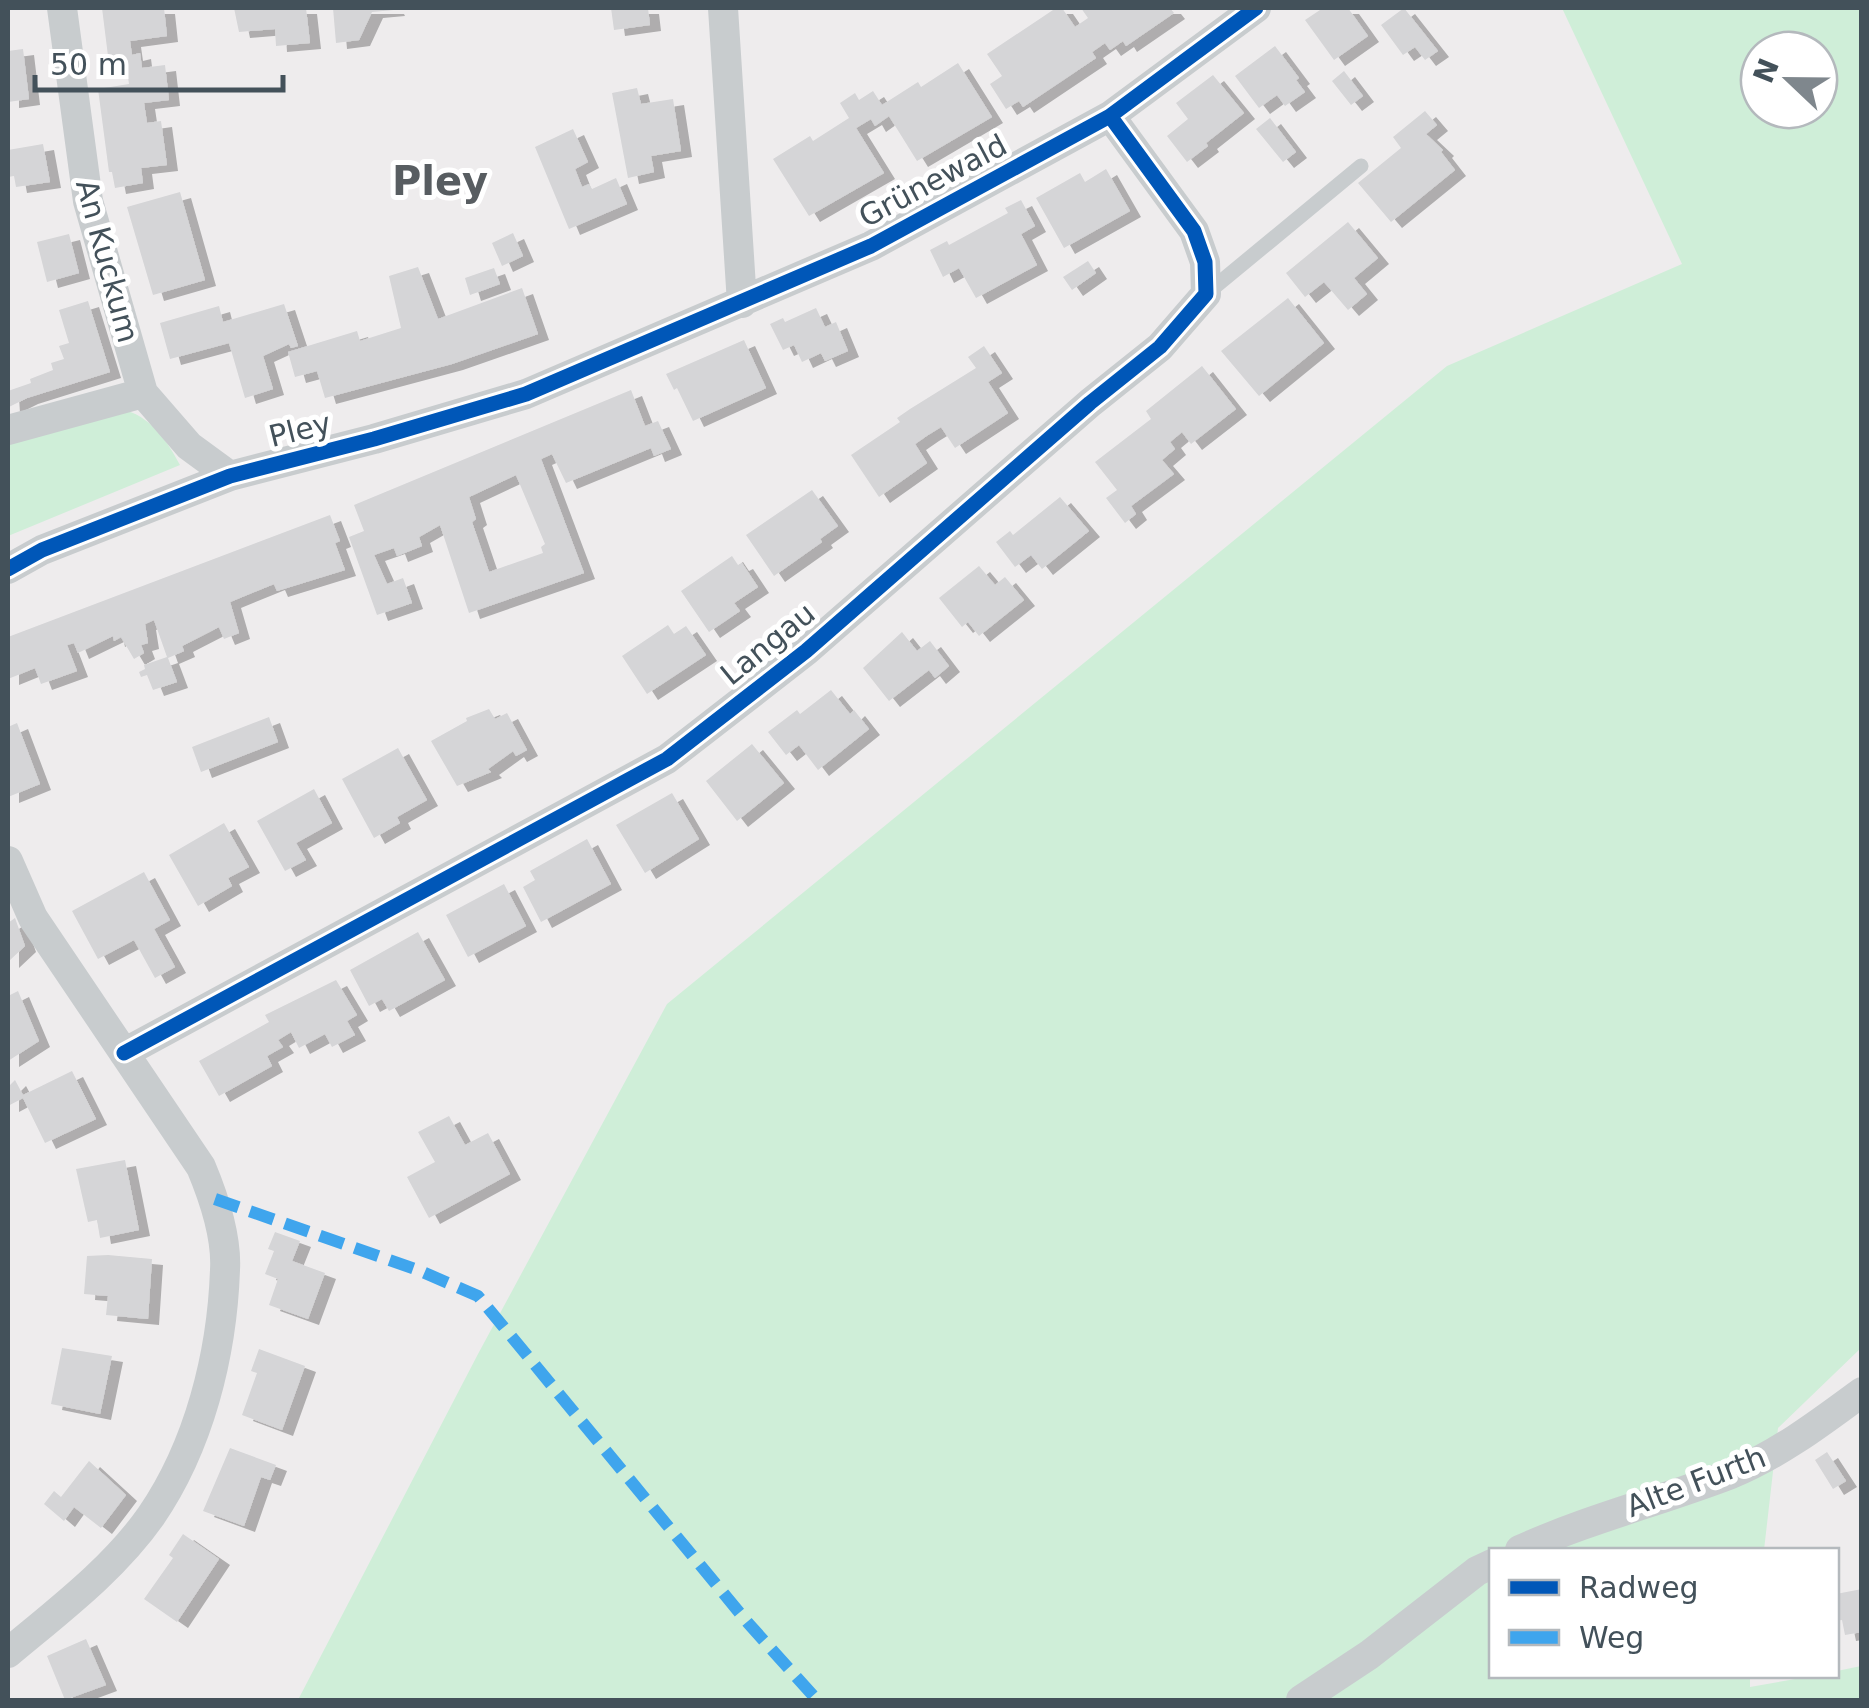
<svg xmlns="http://www.w3.org/2000/svg" width="1869" height="1708" viewBox="0 0 1869 1708" font-family="'DejaVu Sans',sans-serif">
<style>
.green{fill:#cfeed8;fill-rule:evenodd}
.building{fill:#d5d5d7;fill-rule:evenodd;filter:url(#shadow)}
.lines{fill:none;stroke-linecap:round;stroke-linejoin:round}
.lane{stroke:#c8ccce;stroke-width:15}
.street{stroke:#c8ccce;stroke-width:30}
.quiet{stroke:#3fa5ed;stroke-width:12;stroke-dasharray:25 12;stroke-linecap:butt}
.cycleway-casing{stroke:#fff;stroke-width:21}
.cycleway{stroke:#0057b8;stroke-width:15}
.labels{text-anchor:middle;stroke-width:10;stroke-linejoin:round;paint-order:stroke}
.street-label{font-size:30px;fill:#43515a;stroke:#fff}
.district-label{font-size:40px;font-weight:bold;fill:#585d61;stroke:#fff}
</style>
<defs>
<filter id="shadow"><feDropShadow dx="11" dy="6" stdDeviation="0" flood-color="#0004"/></filter>
</defs>
<rect width="100%" height="100%" fill="#eeeced"/>
<!-- green -->
<path class="green" d="M1562,8H1861V1348L1778,1428L1764,1550H1492V1676H1750V1687L1812,1676H1836L1837,1671L1861,1666V1700H294L299,1698L478,1354L667,1004L1447,366L1682,264ZM1759,50H1819V110H1759Z
M122,410C149,414 168,442 180,465L8,536V441Z"/>
<!-- building -->
<path class="building" d="M102,8H164L167,36L130,41L132,55L140,53L142,68L165,65L169,100L144,103L147,123L161,121L167,165L141,168L143,183L115,188L112,172H109L98,89L129,84L127,70L110,72Z
M234,8H306L310,43L276,46L275,29L239,32Z
M333,8H393L394,10L372,12L359,40L336,43Z
M611,8H648L650,25L614,30Z
M1056,8H1062L1075,27L1088,18L1081,8H1170L1174,13L1126,46L1123,41L1110,50L1105,43L1092,52L1096,58L1023,107L1019,101L1006,109L990,84L1002,76L987,54Z
M1323,8H1348L1368,36L1334,60L1305,20Z
M1404,8L1438,51L1425,60L1415,47L1403,55L1381,25Z
M1275,46L1299,78L1296,80L1305,92L1285,106L1277,95L1259,108L1235,76Z
M23,49L29,99L8,102V51Z
M958,63L992,117L917,161L889,116L875,126L871,119L856,128L884,173L809,216L773,159L810,136L813,141L849,118L840,103L855,93L859,100L873,91L882,105L918,82L921,87Z
M1344,71L1363,96L1351,105L1332,81Z
M1213,75L1244,113L1206,143L1208,146L1187,162L1167,136L1188,119L1176,103Z
M637,88L641,104L673,99L681,151L651,156L654,172L628,178L612,93Z
M1425,111L1437,125L1426,134L1443,150L1441,152L1455,170L1391,222L1358,183L1401,148L1393,137Z
M1270,118L1296,152L1283,162L1256,129Z
M573,129L588,162L575,169L582,187L589,184L592,189L616,178L627,204L569,229L535,147Z
M43,144L50,182L16,187L14,176L8,177V150Z
M1106,169L1130,211L1064,248L1036,198L1080,173L1085,182Z
M180,192L205,280L153,295L127,207Z
M1021,200L1035,226L1021,234L1037,265L976,298L959,268L943,277L930,250L947,241L949,245L1008,213L1005,208Z
M1348,222L1378,258L1354,278L1367,294L1348,310L1324,282L1305,297L1286,273Z
M513,233L523,256L502,266L492,243Z
M69,234L79,273L47,282L37,242Z
M1088,261L1096,273L1072,290L1063,277Z
M418,267L438,319L522,288L538,334L452,364L325,398L317,371L295,377L288,352L357,331L360,341L401,328L389,276Z
M494,268L500,284L470,295L465,278Z
M1288,298L1324,343L1259,396L1221,351Z
M88,301L110,372L27,398L9,407L8,391L31,383L30,379L53,370L51,363L64,359L59,346L69,343L59,310Z
M284,304L298,346L291,348L289,344L263,356L273,389L245,398L229,343L170,359L160,323L219,306L223,322Z
M816,308L825,327L836,322L848,351L825,361L821,353L802,362L794,345L783,350L770,324L783,318L785,322Z
M744,340L766,388L693,421L677,388L674,390L666,374Z
M984,346L1002,373L988,382L1008,413L955,448L941,427L928,435L915,444L927,463L879,497L851,455L900,422L897,418L910,409L976,368L968,357Z
M1202,366L1236,409L1191,444L1182,432L1170,442L1175,449L1162,460L1174,474L1131,506L1136,514L1125,523L1106,498L1117,490L1095,462L1151,419L1146,411Z
M631,390L645,426L658,421L671,449L654,456L651,448L566,483L552,454L541,459L584,573L469,613L440,525L419,537L422,546L397,556L394,548L374,555L387,584L403,578L412,603L377,615L349,537L364,531L354,505ZM516,475L545,544L541,547L543,553L489,572L472,522L476,519L469,497Z
M812,490L838,526L820,539L822,542L774,576L746,535Z
M1060,497L1089,531L1042,569L1031,555L1015,567L996,542L1010,531L1013,535Z
M330,515L340,541L335,543L345,570L277,591L274,584L230,602L239,633L224,639L219,627L182,646L184,651L168,658L177,682L153,690L147,675L141,677L139,672L145,669L144,665L167,657L154,620L145,624L148,643L141,645L144,653L134,659L121,637L114,641L113,636L78,653L74,643L67,645L77,671L41,684L35,668L8,679V637Z
M732,556L738,565L742,563L758,587L734,603L740,611L709,632L681,591Z
M979,566L995,585L1005,577L1024,600L979,636L968,622L962,627L939,598Z
M668,625L674,634L686,626L706,655L647,694L622,656Z
M902,632L917,651L930,641L949,666L935,678L929,670L889,701L863,668Z
M831,690L850,714L854,710L869,729L818,770L799,745L786,755L768,732L797,710L800,714Z
M489,709L495,719L507,713L527,750L516,756L513,751L488,769L491,772L457,786L431,741L467,721L466,718Z
M269,717L278,742L201,772L192,747Z
M17,723L40,784L8,797V727Z
M752,744L784,783L737,821L706,781Z
M398,748L427,800L397,817L400,823L374,838L342,779Z
M314,789L332,823L296,843L306,860L285,871L257,821Z
M672,793L699,839L645,873L616,825Z
M224,823L249,867L228,878L232,886L198,906L169,855Z
M587,839L611,884L541,922L523,887L535,880L530,871Z
M144,872L170,920L154,929L175,967L155,978L134,940L98,959L72,911Z
M504,884L526,926L468,957L446,915Z
M15,918L25,946L8,962V923Z
M418,932L445,980L389,1011L382,999L369,1006L350,970Z
M336,980L357,1015L347,1021L355,1035L332,1047L325,1034L299,1048L291,1032L278,1040L283,1047L267,1056L272,1066L219,1096L199,1061L269,1022L265,1015Z
M18,991L39,1041L8,1061V996Z
M72,1071L96,1119L45,1143L23,1098L8,1106V1087L15,1080L23,1095Z
M449,1116L465,1145L488,1133L510,1174L429,1218L407,1177L435,1162L418,1132Z
M125,1160L139,1230L100,1238L97,1220L88,1222L76,1169Z
M275,1232L300,1241L292,1261L325,1273L308,1319L269,1305L278,1279L265,1274L274,1251L268,1249Z
M108,1255L152,1259L148,1319L106,1315L108,1296L84,1294L87,1256Z
M62,1348L112,1356L100,1414L51,1404Z
M259,1349L305,1366L282,1430L242,1415L257,1373L251,1371Z
M230,1448L276,1465L270,1480L261,1477L244,1526L203,1511Z
M1827,1452L1846,1481L1833,1489L1815,1460Z
M89,1461L126,1495L101,1528L74,1507L64,1521L44,1504L54,1491L61,1497Z
M183,1534L219,1559L177,1622L144,1599L173,1558L169,1555Z
M1862,1589V1632L1845,1635L1842,1620L1836,1621V1594Z
M86,1639L106,1685L65,1700L47,1656Z"/>
<g class="lines">
<!-- lane -->
<path class="lane" d="M1206,294L1361,166"/>
<!-- street -->
<path class="street" d="M62,8L88,201L143,393L189,446L230,476
M723,8L742,303
M8,430L143,393
M8,569L42,550L230,476L374,439L526,394L871,246L1110,116L1256,8
M8,861L33,918L201,1167C214,1198 227,1236 225,1270C222,1355 199,1446 151,1516C113,1570 58,1611 8,1653
M124,1053L667,759L806,651L1090,403L1160,347L1206,294L1205,262L1194,231L1110,116
M1520,1550C1588,1519 1661,1501 1731,1474C1779,1454 1820,1423 1862,1392
M1301,1700L1369,1655L1477,1571L1492,1564"/>
<!-- quiet -->
<path class="quiet" d="M215,1199L418,1270L478,1296L748,1623L817,1700"/>
<!-- cycleway casing -->
<g class="cycleway-casing">
<path id="cycleway" d="M8,569L42,550L230,476L374,439L526,394L871,246L1110,116L1256,8
M124,1053L667,759L806,651L1090,403L1160,347L1206,294L1205,262L1194,231L1110,116"/>
</g>
<!-- cycleway -->
<use href="#cycleway" class="cycleway"/>
</g>
<g class="labels">
<!-- street labels -->
<g class="street-label">
<text transform="translate(933 181) rotate(-28)" y="10">Grünewald</text>
<text transform="translate(107 261) rotate(75)" y="10">An Kuckum</text>
<text transform="translate(300 430) rotate(-14)" y="10">Pley</text>
<text transform="translate(768 644) rotate(-39)" y="10">Langau</text>
<text transform="translate(1696 1482) rotate(-21)" y="10">Alte Furth</text>
</g>
<!-- district labels -->
<g class="district-label">
<text x="440" y="195">Pley</text>
</g>
</g>
<!-- border -->
<rect width="1869" height="1708" fill="none" stroke="#43515a" stroke-width="20"/>
<!-- legend -->
<rect x="1489" y="1548" width="350" height="130" fill="#ffffff" stroke="#b4b9bd" stroke-width="2.5"/>
<rect x="1509" y="1580" width="50" height="15" fill="#0057b8" stroke="#b4b9bd" stroke-width="2.5"/>
<text x="1579" y="1598" font-size="30" fill="#43515a">Radweg</text>
<rect x="1509" y="1630" width="50" height="15" fill="#3fa5ed" stroke="#b4b9bd" stroke-width="2.5"/>
<text x="1579" y="1648" font-size="30" fill="#43515a">Weg</text>
<!-- north arrow -->
<g transform="translate(1789 80) rotate(292)"><circle r="48" fill="#ffffff" stroke="#b4b9bd" stroke-width="2.5"/>
<path d="M0-8L18 38L0 25L-18 38Z" fill="#7f878d"/>
<text y="-15" font-size="28" font-weight="bold" text-anchor="middle" fill="#43515a">N</text>
</g>
<!-- scale -->
<path d="M35 75v15h248v-15" fill="none" stroke="#43515a" stroke-width="5"/>
<text x="50" y="75" font-size="30" fill="#43515a" stroke="#ffffff" stroke-width="8" paint-order="stroke">50 m</text>
</svg>
